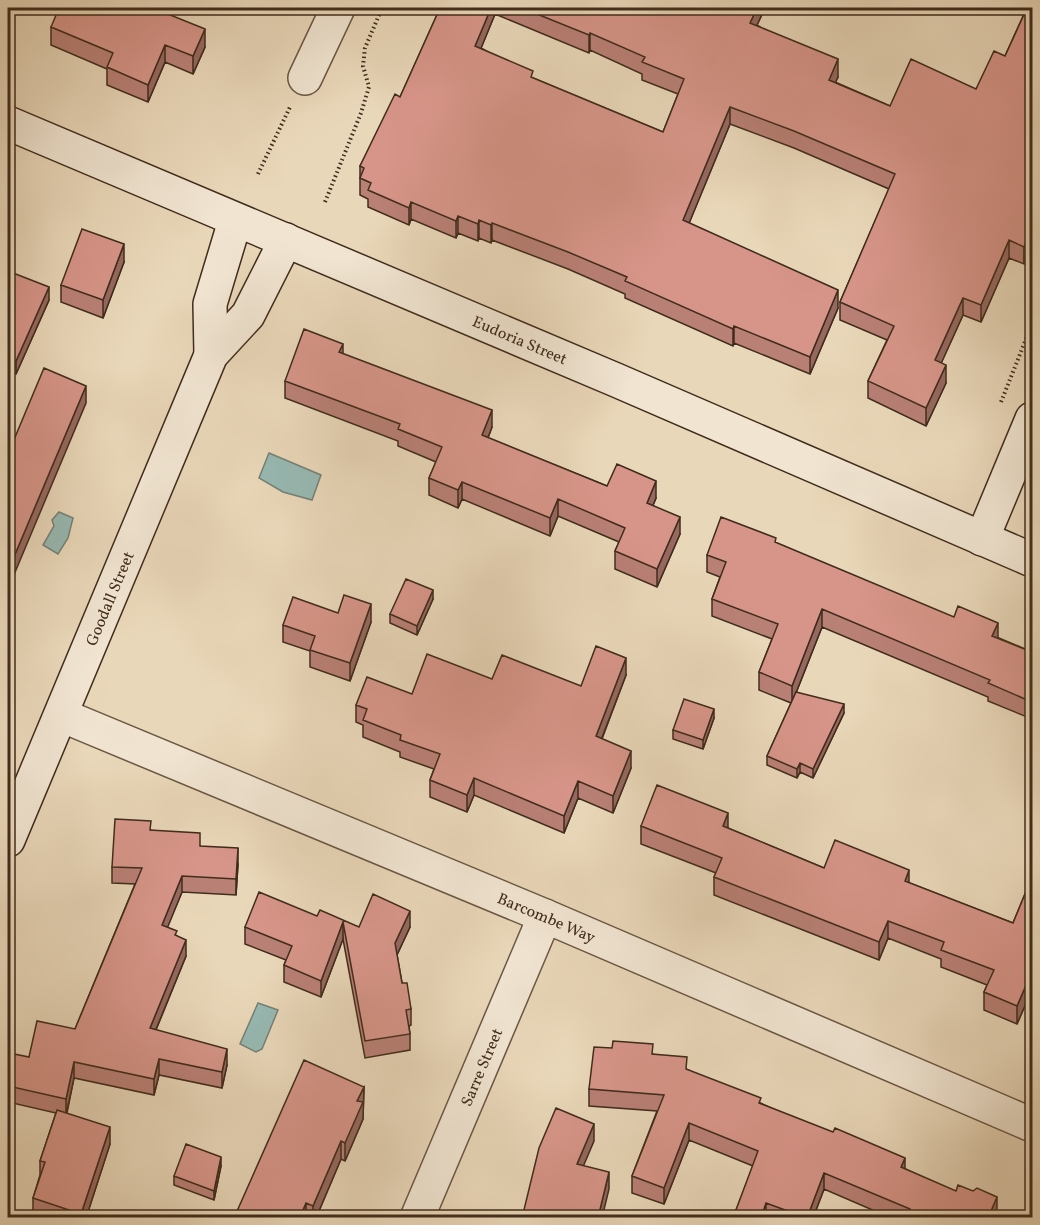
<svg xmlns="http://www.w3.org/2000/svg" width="1040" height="1225" viewBox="0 0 1040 1225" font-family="Vollkorn,serif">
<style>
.water{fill:#97b9b3;stroke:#748177;stroke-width:1.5}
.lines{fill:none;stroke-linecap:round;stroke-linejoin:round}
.street-casing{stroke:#6a5743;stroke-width:36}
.secondary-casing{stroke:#402c1c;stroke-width:36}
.path{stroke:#402c1c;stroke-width:4;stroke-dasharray:1.5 3;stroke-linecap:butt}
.street{stroke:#f1e5d2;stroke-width:33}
.secondary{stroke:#f1e5d2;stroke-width:33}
.wall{fill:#b98076;stroke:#402c1c;stroke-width:1.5;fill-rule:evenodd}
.shaded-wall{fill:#966860;stroke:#402c1c;stroke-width:1.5}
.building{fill:#d79589;stroke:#402c1c;stroke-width:1.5}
.labels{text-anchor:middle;stroke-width:6;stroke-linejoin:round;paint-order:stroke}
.street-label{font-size:16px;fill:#402c1c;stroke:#f1e5d2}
</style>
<rect width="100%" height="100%" fill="#e9d7b9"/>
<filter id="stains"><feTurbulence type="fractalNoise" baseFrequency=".00333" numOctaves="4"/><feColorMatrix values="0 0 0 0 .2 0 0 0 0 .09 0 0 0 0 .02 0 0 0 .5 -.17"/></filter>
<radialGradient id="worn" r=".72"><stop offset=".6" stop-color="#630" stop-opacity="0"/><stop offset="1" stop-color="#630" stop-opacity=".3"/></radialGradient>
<!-- water -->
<path class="water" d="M269,453L321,475L312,500L283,492L259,478Z
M59,512L73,518L68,538L58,554L43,545L54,526L52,520Z
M258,1003L278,1010L262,1049L256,1052L240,1044Z"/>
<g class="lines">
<!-- street casing -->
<g class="street-casing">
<g id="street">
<path d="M305,78L338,8"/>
<path id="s1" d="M61,715L545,916L1032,1125"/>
<path id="s2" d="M417,1218L545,916"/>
</g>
</g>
<!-- secondary casing -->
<g class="secondary-casing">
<g id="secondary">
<path id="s3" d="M8,123L616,380L1032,560"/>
<path d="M211,355L210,304L235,221"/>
<path d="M982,539L1032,419"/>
<path id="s4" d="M8,840L211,355L248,315L286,240"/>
</g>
</g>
<!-- path -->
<path class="path" d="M258,174L290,107
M325,202L361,113L369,87L363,66L365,48L382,8
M1001,402L1032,324
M1032,1218V1212"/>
<!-- street -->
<use href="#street" class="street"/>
<!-- secondary -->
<use href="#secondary" class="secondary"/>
</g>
<!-- wall -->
<path class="wall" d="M440,8H765L757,25L838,77L835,82L890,106L976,89L1005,56L1024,14L1009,8H1032L1024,264L1009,258L981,322L963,315L941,363L946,383L926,426L868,398V381L887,340L840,320V302L889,189L794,148L730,124L689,223L838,308L810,374L734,343L733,346L625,298V294L568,269L492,240L491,243L479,238L478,241L458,233L456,238L411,219L409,225L368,207V199L360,195V166L400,97ZM495,14L589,53L590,50L642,74V80L678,94L663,132L533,78L481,48Z
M51,27L205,47L193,74L165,62L148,102L107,85V69L51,45Z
M124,262L103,318L61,302V285Z
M8,271L49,300L16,374L8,371Z
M343,354L492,427L488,438L607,486L656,498L653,505L680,534L657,587L615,569V551L619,542L558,516L550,536L462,499L458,508L429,495V478L436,462L398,446V441L285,398V381Z
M776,543L1032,652V719L988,701V697L822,627L794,698L844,713L813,778L800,772L797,778L767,765V756L791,703L759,690V672L772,639L712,616V599L720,577L707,572V555Z
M433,599L417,635L390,623V614Z
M338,613L371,622L350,681L310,667V651L283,642V625Z
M626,675L602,739L631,768L613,813L578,798L564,833L474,795L467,812L430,797V780L434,769L400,757V752L363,737V725L356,722V705L492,679L581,686Z
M714,718L703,749L673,739V730Z
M641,826L728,828L824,868L909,883L1013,923L1032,877V995L1030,994L1017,1024L984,1010V992L987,985L941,967V959L888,938L879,960L714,895V877L716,873L641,844Z
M151,830L200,846L238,864L236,895L182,892L167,927L177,936L186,956L156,1030L227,1065L222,1088L159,1075L154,1095L74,1078L67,1113L110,1144L86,1218H38L33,1216V1198L40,1175V1161L56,1113L8,1102V1083L29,1057L75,1029L135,884L112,883V867Z
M317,916L359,927H410L397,955L402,983L411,1009V1025L409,1026L410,1034V1050L365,1058L343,939L321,997L284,982V965L286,960L245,944V927Z
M653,1054L905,1169L997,1213L996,1218H891L824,1189L813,1218H733L753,1166L689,1140L664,1204L632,1193V1176L657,1111L589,1106V1089Z
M364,1087L363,1119L345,1161L341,1159L316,1218H234Z
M221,1166L214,1200L174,1185V1176Z"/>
<!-- shaded-wall -->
<path class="shaded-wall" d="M491,8H495V14L475,63V46Z
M757,8H765L750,40V23Z
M205,29V47L193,74V56Z
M590,33V50L589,53V35Z
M165,45V62L148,102V85Z
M838,59V77L829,97V80Z
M730,107V124L683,238V220Z
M1032,145V163L1027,157Z
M411,202V219L409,225V208Z
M458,216V233L456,238V221Z
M479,220V238L478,241V224Z
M492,223V240L491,243V225Z
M1032,227V244L1024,264V247Z
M1009,240V258L981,322V305Z
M124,244V262L103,318V300Z
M49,287V300L16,374V361Z
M838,290V308L810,374V357Z
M963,298V315L935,377V360Z
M734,326V343L733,346V329Z
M343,344V362L339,352Z
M946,365V383L926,426V408Z
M86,386V403L8,589V571Z
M492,410V427L482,453V435Z
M656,481V498L647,520V503Z
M462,482V499L458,508V490Z
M558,499V516L550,536V518Z
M680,517V534L657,587V569Z
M433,590V599L417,635V626Z
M371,604V622L350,681V663Z
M822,609V627L792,703V686Z
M998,623V641L992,636Z
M626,658V675L596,753V736Z
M844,704V713L813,778V769Z
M714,709V718L703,749V740Z
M631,751V768L613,813V796Z
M800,763V772L797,778V769Z
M474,778V795L467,812V795Z
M578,781V798L564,833V816Z
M728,813V831L723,826Z
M238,848V864L236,895V879Z
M909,870V888L905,881Z
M182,876V892L162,941V925Z
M410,911V927L395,959V943Z
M888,921V938L879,960V942Z
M343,922V939L321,997V981Z
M186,940V956L150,1044V1028Z
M1030,976V994L1017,1024V1006Z
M227,1049V1065L222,1088V1072Z
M159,1059V1075L154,1095V1079Z
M74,1062V1078L66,1115V1099Z
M364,1087L363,1119L345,1161V1143L357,1101Z
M689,1123V1140L664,1204V1188Z
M594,1124V1141L577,1181V1164Z
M110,1127V1144L86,1218H81V1214Z
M341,1141V1159L316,1218H313V1206Z
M221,1157V1166L214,1200V1191Z
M905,1158V1174L901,1167Z
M609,1172V1189L602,1218H598Z
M824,1173V1189L813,1218H807Z
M997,1197V1213L996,1218H988Z
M306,1203V1218H300V1217Z
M766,1203V1218H761Z"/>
<!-- building -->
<path class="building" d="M59,8H153L205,29L193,56L165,45L148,85L107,67L113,53L51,27Z
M440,8H491L475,46L533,71L531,77L663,132L684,79L642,62L645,57L590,33L589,35L522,8H757L750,23L838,59L829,80L890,106L911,59L976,89L994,51L1005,56L1027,8H1032V145L1027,157L1032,159V227L1024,247L1009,240L981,305L963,298L935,360L946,365L926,408L868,381L894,326L840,302L895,174L794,131L730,107L683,220L838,290L810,357L734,326L733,329L625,281L627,277L568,252L492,223L491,225L479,220L478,224L458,216L456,221L411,202L409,208L368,190L371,183L360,178L364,168L360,166L395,94L400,97Z
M82,229L124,244L103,300L61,285Z
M8,271L49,287L16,361L8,358Z
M304,329L343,344L339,352L492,410L482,435L607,486L617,464L656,481L647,503L680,517L657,569L615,551L625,528L558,499L550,518L462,482L458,490L429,478L442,447L398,429L400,424L285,381Z
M44,368L86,386L8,571V454Z
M721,517L776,538L775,542L954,617L958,606L998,623L992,636L1032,652V702L988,683L990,680L822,609L792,686L759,672L778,624L712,599L726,562L707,555Z
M406,579L433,590L417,626L390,614Z
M344,595L371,604L350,663L310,650L315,636L283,625L293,597L338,613Z
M596,646L626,658L596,736L631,751L613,796L578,781L564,816L474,778L467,795L430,780L440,754L400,740L401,735L363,720L367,709L356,705L367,677L412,694L427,654L492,679L502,655L581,686Z
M796,692L844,704L813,769L800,763L797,769L767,756Z
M684,699L714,709L703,740L673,730Z
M657,785L728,813L723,826L824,868L835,840L909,870L905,881L1013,923L1032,877V977L1030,976L1017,1006L984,992L994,970L941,950L944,942L888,921L879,942L714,877L722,858L641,826Z
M115,819L151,821L150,830L200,833V846L238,848L236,879L182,876L162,925L177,931L175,935L186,940L150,1028L227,1049L222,1072L159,1059L154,1079L74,1062L66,1099L8,1086L14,1054L29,1057L37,1021L75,1029L142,868L112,867Z
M259,892L317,916L320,910L359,927L373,894L410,911L395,943L402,983H407L411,1009L406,1010L410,1034L365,1041L343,922L321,981L284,965L292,946L245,927Z
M613,1041L653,1044L652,1054L687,1057L686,1069L761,1098L759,1103L833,1132L835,1128L905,1158L901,1167L956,1191L958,1185L973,1191L977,1188L997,1197L988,1218H912L908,1215L910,1209L824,1173L807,1218L766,1203L761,1218H733L758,1151L689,1123L664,1188L632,1176L664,1095L589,1089L594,1047L612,1048Z
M304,1060L364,1087L357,1101L363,1102L345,1143L341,1141L313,1206L306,1203L300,1217L234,1218Z
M556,1108L594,1124L577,1164L609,1172L598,1218H522L539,1148Z
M57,1110L110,1127L81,1214L33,1198L45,1162L40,1161Z
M186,1144L221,1157L214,1191L174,1176Z"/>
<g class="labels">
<!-- street labels -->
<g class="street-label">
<text dy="6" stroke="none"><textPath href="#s3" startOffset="556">Eudoria Street</textPath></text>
<text dy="6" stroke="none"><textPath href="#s4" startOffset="262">Goodall Street</textPath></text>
<text dy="6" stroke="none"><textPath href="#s1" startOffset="526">Barcombe Way</textPath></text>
<text dy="6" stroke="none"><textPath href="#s2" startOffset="164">Sarre Street</textPath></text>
</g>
</g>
<!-- margin -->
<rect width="1040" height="1225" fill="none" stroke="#e9d7b9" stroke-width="30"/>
<rect x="9" y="9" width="1022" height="1207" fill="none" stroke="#402c1c" stroke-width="3"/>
<rect x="15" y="15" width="1010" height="1195" fill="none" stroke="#402c1c" stroke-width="1.5"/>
<rect width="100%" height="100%" filter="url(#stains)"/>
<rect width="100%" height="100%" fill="url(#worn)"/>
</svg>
